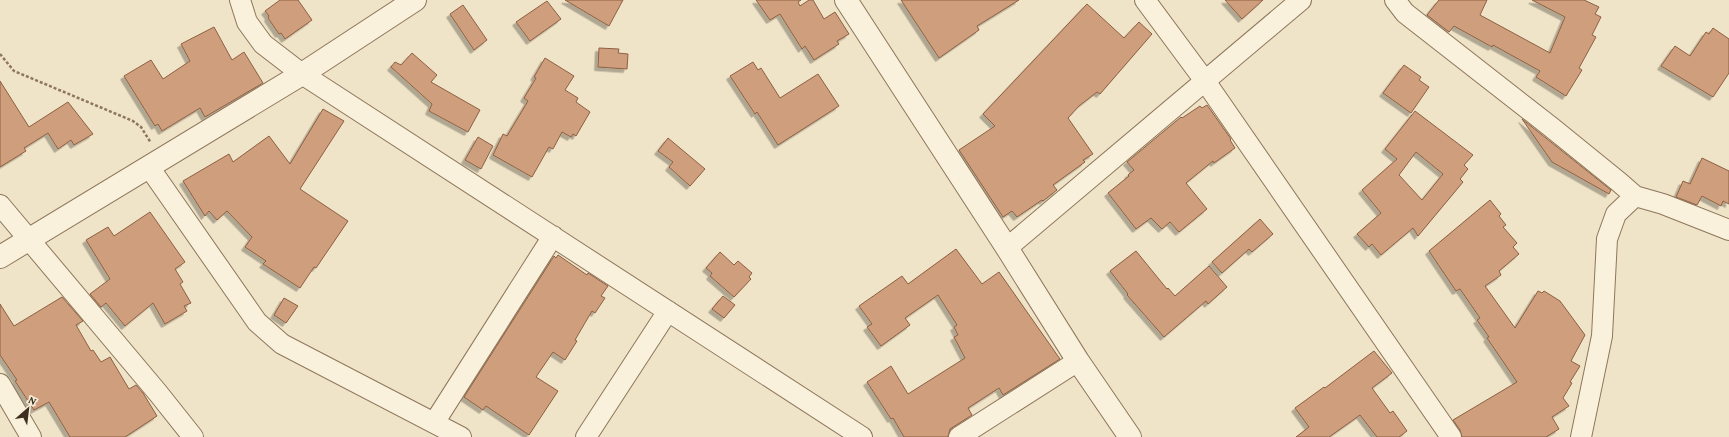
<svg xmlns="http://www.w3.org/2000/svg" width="1729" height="437" viewBox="0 0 1729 437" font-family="'Crimson Pro',serif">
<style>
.building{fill:#cf9f7d;stroke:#8d5f41;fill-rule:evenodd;filter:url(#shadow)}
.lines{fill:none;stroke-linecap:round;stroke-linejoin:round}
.minor-casing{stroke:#8d765c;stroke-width:22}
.tertiary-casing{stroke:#8d765c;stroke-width:24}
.path{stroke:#8d765c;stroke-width:2.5;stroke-dasharray:3 2;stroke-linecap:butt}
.minor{stroke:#faf1dc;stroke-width:20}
.tertiary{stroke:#faf1dc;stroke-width:22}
</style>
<defs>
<filter id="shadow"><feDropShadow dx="-3.5" dy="3.5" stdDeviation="0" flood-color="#0004"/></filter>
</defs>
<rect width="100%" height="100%" fill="#f0e4c8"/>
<!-- building -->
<path class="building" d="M280,0H298L312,20L285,39L281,33L279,34L268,18L269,16L265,11Z
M565,0H623L609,26Z
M756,0H801L798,2L800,6L809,0H813L824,19L835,12L849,34L837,41L839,44L814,60L805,46L802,49L780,14L770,20Z
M901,0H1019L977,26L979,30L939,58Z
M1225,0H1263L1242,19Z
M1439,0H1487L1480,15L1550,53L1565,17L1532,0H1584L1599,7L1595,14L1601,17L1592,35L1596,37L1579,68L1582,70L1566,96L1536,77L1540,71L1511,55L1493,45L1492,47L1454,26L1449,32L1427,15Z
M547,1L561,19L530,41L516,22Z
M1087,4L1124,38L1139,22L1152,34L1100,94L1097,92L1079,106L1068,118L1093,154L1083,160L1085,162L1053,185L1057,190L1043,201L1042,200L1017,217L1012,211L1003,217L959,150L995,126L983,114Z
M463,5L487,40L474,50L450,14Z
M214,27L232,60L244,52L263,83L205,117L200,108L162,131L158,124L155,126L124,76L151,60L163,79L190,61L181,44Z
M1713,28L1729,39V73L1713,97L1661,66L1675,46L1690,56L1706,32L1709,34Z
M599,48L619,49L618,53L628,54L627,69L598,67Z
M412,53L437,75L431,82L480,110L468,132L429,111L432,104L391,67L395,62L401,65Z
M545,58L574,76L565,90L578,98L576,102L590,112L576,136L573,134L571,137L562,132L553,149L549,147L532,177L493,155L503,134L507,136L528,101L524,98L536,78L534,77Z
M753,62L758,70L761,68L780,98L818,74L839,106L778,145L757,112L755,114L730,76Z
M1404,65L1421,77L1419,80L1429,87L1411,113L1383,93Z
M0,81L29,127L68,102L93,134L74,145L71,140L58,149L48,133L24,148L26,151L0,167Z
M1207,105L1231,139L1230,140L1235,148L1214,163L1213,161L1186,183L1207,209L1179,232L1170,222L1162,229L1151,218L1136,229L1108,193L1129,176L1128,175L1134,170L1127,162L1181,117L1182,118L1200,106L1202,108Z
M323,109L344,121L300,189L348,221L316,268L314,267L300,288L263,264L266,261L245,247L252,237L227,211L217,220L209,211L205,216L183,181L229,154L233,162L269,136L290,164Z
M1415,111L1473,155L1464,165L1468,169L1460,179L1463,182L1418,236L1413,228L1381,255L1372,244L1369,247L1357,234L1381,213L1362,190L1397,159L1385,149ZM1416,152L1443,174L1422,200L1399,175Z
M1522,119L1611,190L1609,194L1552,162Z
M478,137L493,146L481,169L465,160Z
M668,138L705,169L690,186L669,167L673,162L658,151Z
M1702,158L1729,171V204L1723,201L1721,206L1702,196L1697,205L1676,197L1683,181L1690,184Z
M1490,200L1501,214L1499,216L1506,225L1503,227L1517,243L1513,247L1519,254L1499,271L1501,275L1485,286L1515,328L1538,291L1542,293L1544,291L1560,301L1585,335L1571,361L1580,366L1570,382L1572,383L1563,398L1569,406L1552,417L1559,429L1546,437H1462L1460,430L1453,420L1517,382L1487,338L1489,337L1477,320L1480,318L1460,289L1456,291L1429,251Z
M150,212L185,262L175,269L183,282L180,284L191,303L184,306L187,311L165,324L153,303L125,326L106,303L101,307L90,294L110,279L86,240L108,227L114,236Z
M1260,219L1273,234L1252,252L1249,249L1222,273L1212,262Z
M956,249L982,284L999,272L1060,359L1003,395L999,388L968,408L972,415L950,429L948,437H904L893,418L891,419L867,382L891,366L908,394L965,358L954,337L958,335L954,327L957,325L938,295L905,318L910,325L881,346L867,327L872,324L859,306L902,276L908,284Z
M1136,251L1167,289L1168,288L1175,296L1209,266L1227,287L1208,304L1206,301L1164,337L1127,295L1128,294L1110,271Z
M720,252L734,265L738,261L752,273L749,277L751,279L734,297L710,276L712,273L706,268Z
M558,255L587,275L588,273L608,286L601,296L605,298L595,313L592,311L575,340L577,341L565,360L553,352L536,377L558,391L529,435L486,406L483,410L464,397L554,256L556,258Z
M723,296L735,305L724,318L712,309Z
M62,297L83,321L76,325L91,351L93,350L101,362L110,357L129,389L136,385L143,393L157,416L125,437H70L49,402L34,410L15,381L17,380L0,355V304L14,326Z
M284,298L298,306L286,323L274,315Z
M1374,351L1392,373L1372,388L1390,413L1393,411L1407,431L1399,437H1377L1360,415L1329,437H1296L1309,427L1295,408L1324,387L1325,388Z"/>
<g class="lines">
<!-- minor casing -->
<g class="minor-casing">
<path id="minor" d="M240,0L247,22L263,44L302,74L862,437
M1145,0L1205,81L1451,437
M1395,0L1405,13L1551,127L1619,182L1635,196L1663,204L1729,230
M149,167L257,322L282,344L461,437
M0,205L158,393L193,437
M1007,248L1301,0
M0,384L31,437
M434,423L553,236
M586,437L668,311
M959,437L1078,361
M1581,437L1602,336L1607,239L1616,214L1635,196"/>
</g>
<!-- tertiary casing -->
<g class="tertiary-casing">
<path id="tertiary" d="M846,0L1007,248L1078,361L1130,437
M0,257L302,74L415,0"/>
</g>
<!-- path -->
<path class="path" d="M0,54L14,71L133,121L141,127L151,143"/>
<!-- minor -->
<use href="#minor" class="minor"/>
<!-- tertiary -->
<use href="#tertiary" class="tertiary"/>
</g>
<!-- north arrow -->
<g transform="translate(28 409) rotate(28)" stroke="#f7eed8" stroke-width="3" paint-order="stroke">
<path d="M0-3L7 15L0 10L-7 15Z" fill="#3d2e20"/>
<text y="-6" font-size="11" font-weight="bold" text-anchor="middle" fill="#3d2e20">N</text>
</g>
</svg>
